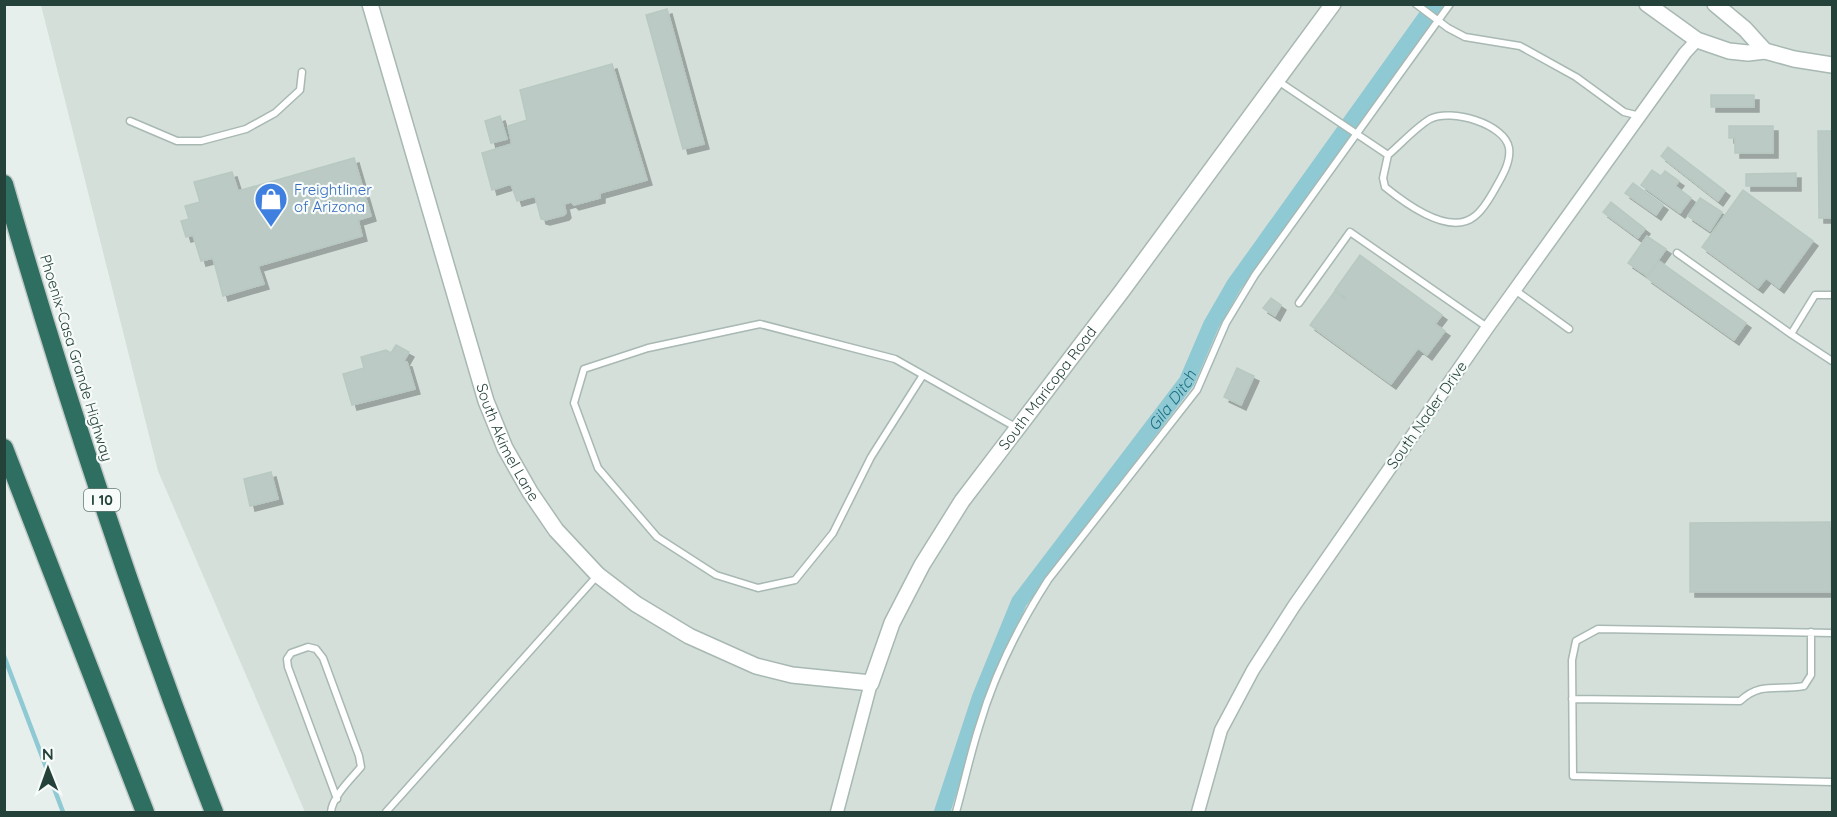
<svg xmlns="http://www.w3.org/2000/svg" width="1837" height="817" viewBox="0 0 1837 817" font-family="Quicksand,sans-serif">
<style>
.built{fill:#d4dfda}
.lines{fill:none;stroke-linecap:round;stroke-linejoin:round}
.stream{stroke:#8ec9d4;stroke-width:4.5}
.canal{stroke:#8ec9d4;stroke-width:16}
.building{fill:#bbcac4;stroke:#b8c9c2;stroke-width:1.5;filter:url(#shadow)}
.service-casing{stroke:#a8b8b2;stroke-width:9}
.minor-casing{stroke:#a8b8b2;stroke-width:15}
.tertiary-casing{stroke:#a8b8b2;stroke-width:18}
.motorway-casing{stroke:#c2cac8;stroke-width:21}
.service{stroke:#fff;stroke-width:6}
.minor{stroke:#fff;stroke-width:12}
.tertiary{stroke:#fff;stroke-width:15}
.motorway{stroke:#2f6f62;stroke-width:18}
.labels{text-anchor:middle;stroke-width:4.5;stroke-linejoin:round;paint-order:stroke}
.shield{fill:#f7fbf9;stroke:#637a73;stroke-width:1.5}
.shield-label{font-size:14px;font-weight:bold;fill:#24423a}
.shop-label{font-size:15px;fill:#366cbe;stroke:#f7fbf9;text-anchor:start}
.street-label{font-size:15px;fill:#24423a;stroke:#f7fbf9}
.water-label{font-size:16px;font-style:italic;fill:#1c6f80;stroke:#f7fbf9}
</style>
<defs>
<filter id="shadow"><feDropShadow dx="5" dy="5" stdDeviation="0" flood-color="#0004"/></filter>
</defs>
<rect width="100%" height="100%" fill="#e6efeb"/>
<!-- built -->
<path class="built" d="M41,5H1832V812H305L158,471Z"/>
<g class="lines">
<!-- stream -->
<path class="stream" d="M4,656L63,812"/>
<!-- canal -->
<path class="canal" id="s1" d="M942,812L980,697L1019,602L1187,381L1211,325L1234,285L1435,4"/>
</g>
<!-- building -->
<path class="building" d="M667,9L704,144L683,149L646,15Z
M612,64L647,180L600,193V198L574,205L571,202L564,204L566,213L564,215L545,220L541,219L535,196L517,201L511,184L492,190L482,153L512,144L508,126L527,120L520,90Z
M1711,95H1754V107H1711Z
M500,116L507,139L491,143L485,121Z
M1729,126H1773V153H1735V138H1729Z
M1818,131H1832V218H1819Z
M1668,147L1725,191L1718,201L1661,156Z
M354,158L371,216L358,220L362,236L258,266L264,284L223,296L213,258L201,261L193,235L186,237L181,221L189,219L185,206L200,202L194,182L232,172L238,191Z
M1652,170L1661,176L1665,171L1679,181L1675,186L1691,198L1680,213L1641,185Z
M1796,173V186H1746V174Z
M1633,183L1663,205L1656,215L1625,193Z
M1743,190L1813,241L1779,288L1766,278L1758,288L1702,247Z
M1700,198L1722,212L1710,231L1688,216Z
M1611,202L1645,229L1638,238L1603,212Z
M1647,236L1666,249L1647,276L1628,263Z
M1360,255L1442,315L1435,324L1445,331L1427,355L1418,348L1391,384L1310,325L1335,291L1345,299L1346,297L1335,290Z
M1659,261L1746,323L1734,340L1647,278Z
M1271,298L1281,305L1275,316L1263,308Z
M396,345L409,352L404,361L407,362L415,389L352,405L343,374L364,368L361,357L386,350L391,353Z
M1237,368L1254,376L1241,405L1224,397Z
M271,472L278,499L250,506L244,479Z
M1830,522V592H1690V523Z"/>
<g class="lines">
<!-- service casing -->
<g class="service-casing">
<path id="service" d="M1416,4L1448,28L1465,37L1520,46L1576,77L1624,112L1640,116
M1278,81L1388,155C1401,144 1415,128 1430,119C1451,108 1505,124 1509,148C1511,161 1503,175 1496,187C1491,196 1484,209 1475,216C1450,237 1406,204 1385,187L1383,178L1388,155
M130,121L177,141H201L246,129L275,113L300,90L302,72
M1677,253L1791,334L1815,295H1832
M1515,290L1569,329
M1299,303L1350,232L1487,327
M1791,334L1832,361
M923,375L871,457L833,533L795,580L758,588L716,575L657,537L598,468L574,403L584,369L648,348L760,324L895,359L1017,428
M1832,633L1598,629L1576,641L1572,660L1573,776L1832,782
M1572,699L1740,701C1761,681 1778,691 1804,686L1811,675V632
M331,812C332,797 351,779 361,767L359,756L323,658L316,649L308,647L291,653L287,659L288,667L337,799
M386,812L597,576
M956,812C964,784 970,755 979,727C994,675 1019,625 1048,580L1197,390L1226,323L1255,275L1450,4"/>
</g>
<!-- minor casing -->
<g class="minor-casing">
<path id="minor" d="M837,812L871,683
M1198,812L1221,730L1253,670L1294,606L1488,327L1685,53L1697,40"/>
</g>
<!-- tertiary casing -->
<g class="tertiary-casing">
<g id="tertiary">
<path id="s2" d="M370,4L486,401L505,448L530,492L556,530L598,575L636,604L689,636L756,666L792,675L871,683L892,623L922,565L962,501L1122,291L1333,4"/>
<path d="M1647,4L1697,40L1729,51L1748,53L1765,51L1794,59L1832,65"/>
<path d="M1715,4L1745,29L1765,51"/>
</g>
</g>
<!-- motorway casing -->
<g class="motorway-casing">
<path id="motorway" d="M4,184C65,396 134,606 214,812
M4,448L145,812"/>
</g>
<!-- service -->
<use href="#service" class="service"/>
<!-- minor -->
<use href="#minor" class="minor"/>
<!-- tertiary -->
<use href="#tertiary" class="tertiary"/>
<!-- motorway -->
<use href="#motorway" class="motorway"/>
</g>
<!-- icons -->
<defs>
<g id="shop-pin" transform="scale(1.725)"><path d="M0 17L-7.5 6A9.5 9.5 0 1 1 7.5 6Z" fill="#3f7fe0" stroke="#f7fbf9"/><path d="M-5-2.5h2.3a2.7 3.5 0 0 1 5.4 0H5L5.5 6h-11ZM-1.5-2.5h3a1.5 2.3 0 0 0-3 0Z" fill="#fff"/></g>
</defs>
<g fill-rule="evenodd">
<use href="#shop-pin" x="271" y="199"/>
</g>
<g class="labels">
<!-- shield labels -->
<rect class="shield" x="84" y="489" width="36" height="22" rx="4.5"/>
<g class="shield-label">
<text x="102" y="505">I 10</text>
</g>
<!-- shop labels -->
<g class="shop-label">
<text x="294" y="195">Freightliner<tspan x="294" dy="17">of Arizona</tspan></text>
</g>
<!-- street labels -->
<g class="street-label">
<text transform="translate(76 358) rotate(73)" y="5">Phoenix-Casa Grande Highway</text>
<text dy="5" stroke="none"><textPath href="#s2" startOffset="1268">South Maricopa Road</textPath></text>
<text transform="translate(1427 415) rotate(-55)" y="5">South Nader Drive</text>
<text dy="5" stroke="none"><textPath href="#s2" startOffset="460">South Akimel Lane</textPath></text>
</g>
<!-- water labels -->
<g class="water-label">
<text dy="6" stroke="none"><textPath href="#s1" startOffset="477">Gila Ditch</textPath></text>
</g>
</g>
<!-- border -->
<rect width="1837" height="817" fill="none" stroke="#24423a" stroke-width="12"/>
<!-- north arrow -->
<g transform="translate(48 769) rotate(359)" stroke="#f7fbf9" stroke-width="4.5" paint-order="stroke">
<path d="M0-4.5L10 22L0 15L-10 22Z" fill="#24423a"/>
<text y="-9" font-size="16" font-weight="bold" text-anchor="middle" fill="#24423a">N</text>
</g>
</svg>
